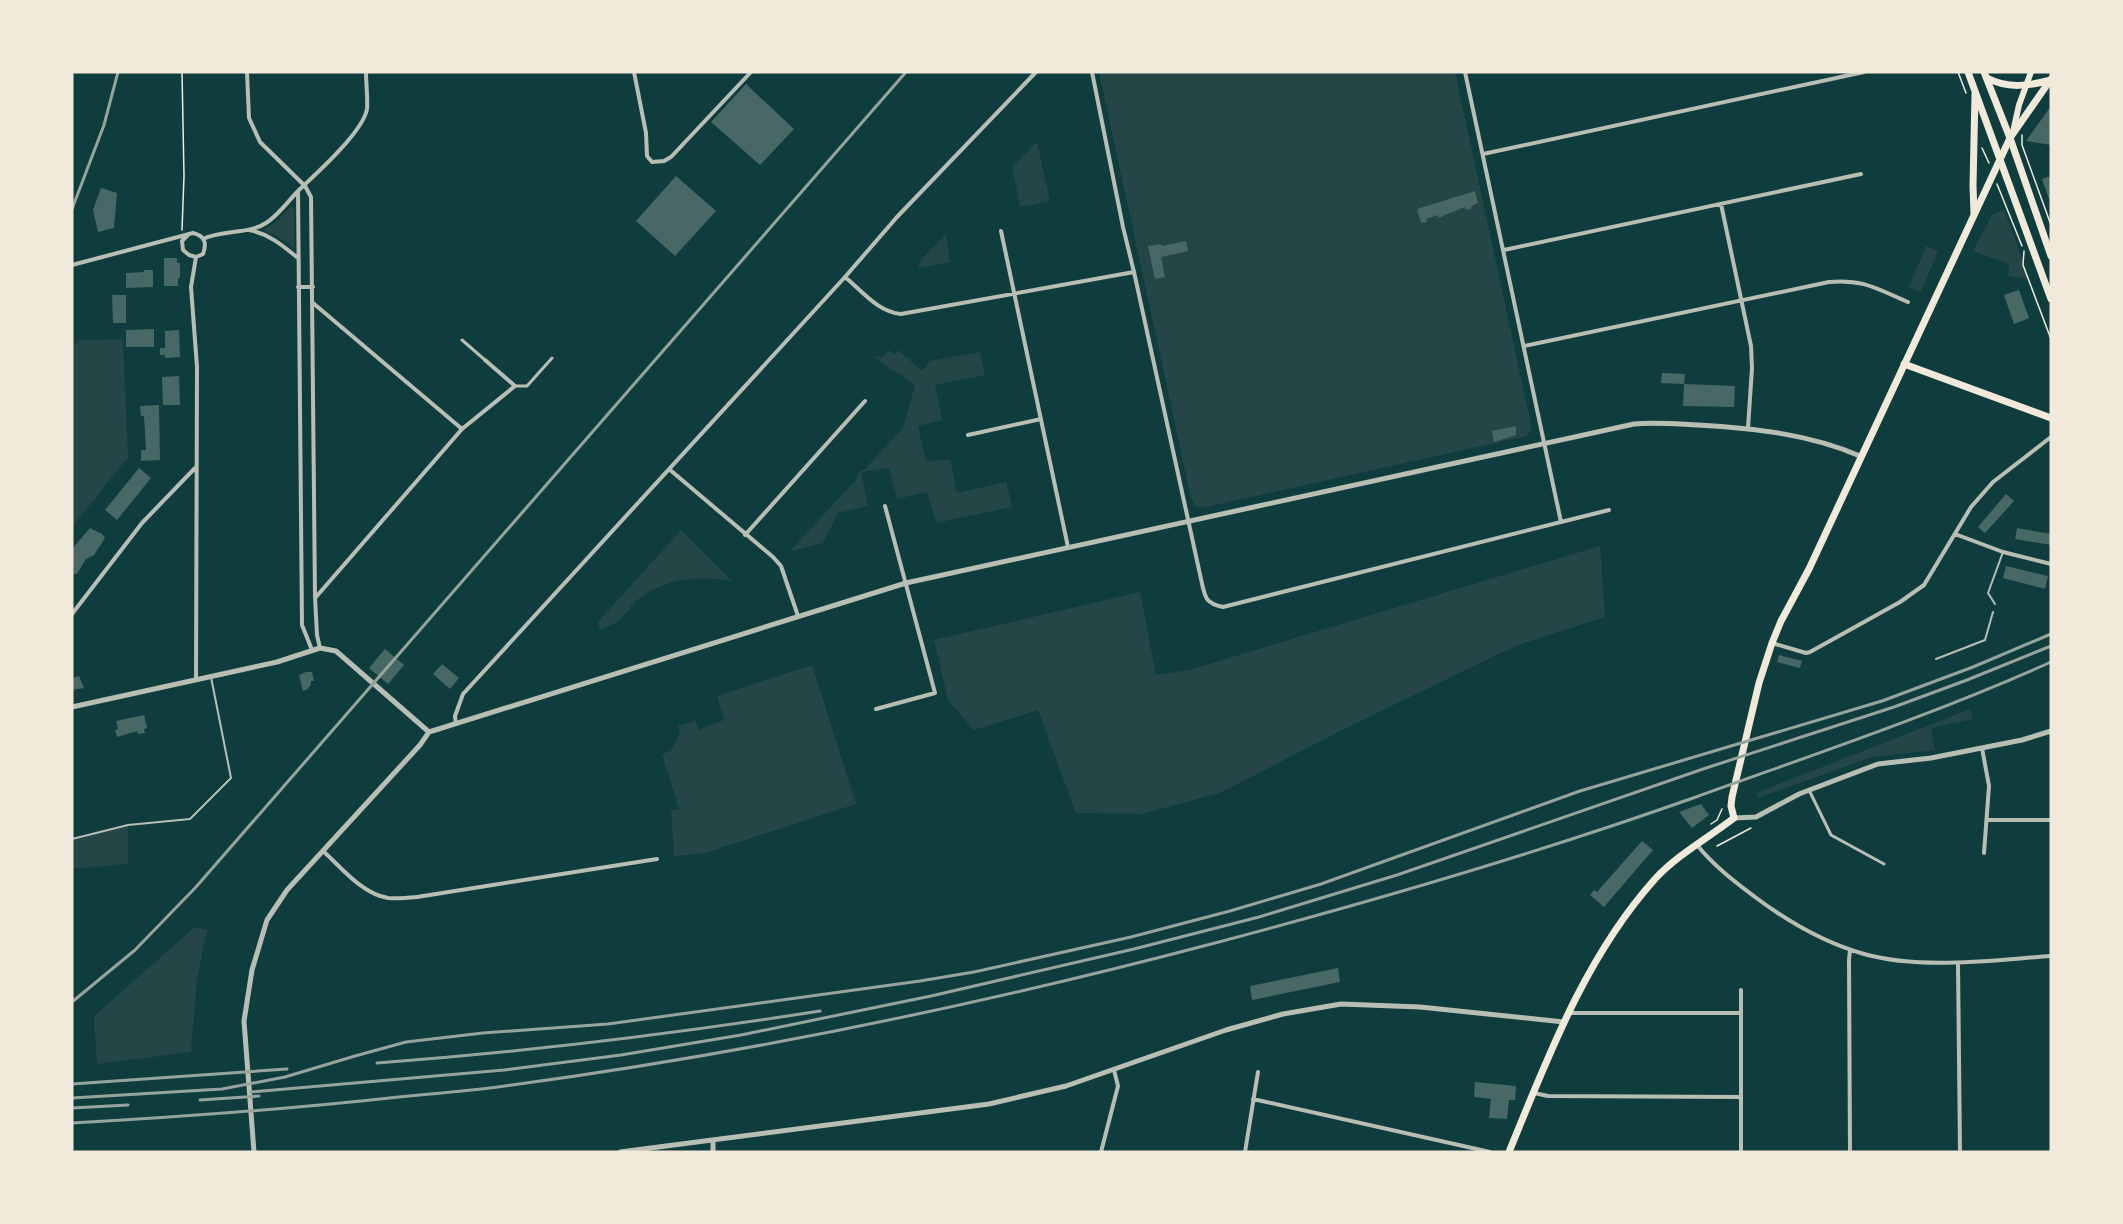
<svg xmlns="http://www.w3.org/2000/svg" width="2123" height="1224" viewBox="0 0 2123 1224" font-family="'Roboto Serif',serif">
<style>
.green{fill:#244646}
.building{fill:#486865}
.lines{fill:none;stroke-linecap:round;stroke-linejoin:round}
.path{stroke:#f1e9da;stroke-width:1.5}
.service{stroke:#b8beb3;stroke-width:2}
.pedestrian{stroke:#b8beb3;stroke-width:3}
.minor{stroke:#b8beb3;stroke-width:4}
.tertiary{stroke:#b8beb3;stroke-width:5}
.secondary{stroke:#f1e9da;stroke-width:6}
.primary{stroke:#f1e9da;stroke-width:7}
.trunk{stroke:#f1e9da;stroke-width:7}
.rail{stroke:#97a49c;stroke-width:3}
</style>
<rect width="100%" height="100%" fill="#0f3d3e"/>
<!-- green -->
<path class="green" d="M1099,72H1455L1532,429L1527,436L1201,508L1195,505L1191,498Z
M1037,142L1050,201L1022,207L1020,206L1012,167Z
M291,207L294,208V248L275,235L265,232V229L274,224Z
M2004,209L2051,339V345L2028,279L2008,276L2009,264L1973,251L1992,215Z
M946,234L950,262L919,268V262Z
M1926,246L1938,251L1921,292L1909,287Z
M123,339L128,457L72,527V348L79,340Z
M889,350L894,355L898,350L922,371L930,361L980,352L985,375L935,385L942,420L918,426L926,462L950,459L957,493L1006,482L1012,507L936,523L927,492L897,499L889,468L861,472L868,506L838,513L823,543L790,551L855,481L860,471L864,470L903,428L915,385L875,358L876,356L882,358Z
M681,530L732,581C696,575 665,578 636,601C629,607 625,617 617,622C613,625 605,627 600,630L598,622Z
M1600,546L1605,617L1515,646L1344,729L1222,792L1142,814L1076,813L1038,710L974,730L948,700L934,640L1140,592L1156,675L1189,670Z
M812,665L856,804L705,853L674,856L671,810L679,809L662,754L671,751L680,733L678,726L696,721L699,730L724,720L717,696Z
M1970,709L1973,719L1931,728L1935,750L1872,757L1758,798L1756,793Z
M128,825V864L72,869V841Z
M195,927L207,930L197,980L191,1052L97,1064L94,1016Z"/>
<!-- building -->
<path class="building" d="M746,84L794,129L760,165L711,122Z
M2051,106V145L2026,141Z
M676,176L716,211L675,256L636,221Z
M2051,176V205L2042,179Z
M101,188L117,193L114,228L98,232L93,210Z
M1475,191L1478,203L1471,206L1472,208L1466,210L1465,207L1438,218V215L1426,219L1427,222L1421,223L1417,209Z
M1186,241L1188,251L1161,257L1165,277L1155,279L1148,246L1161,244L1162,246Z
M164,258H177V263H180V278H178V286H164Z
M144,270H153V287L126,288V273L144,272Z
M2019,290L2029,318L2014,324L2004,295Z
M112,295H126V323H113Z
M154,329V347H126V330Z
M179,330L180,357L165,358V355H160V348H165V331Z
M1662,373L1685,374L1684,384L1661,383Z
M179,376L180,405H163L162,377Z
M1684,384L1735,386L1734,407L1683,406Z
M159,405L160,460L141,461V450H146L144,416H141L140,406Z
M1516,426V435L1494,442L1492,431Z
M139,468L151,478L117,520L105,510Z
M2006,494L2014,501L1985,533L1978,527Z
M90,528L102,534L105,538L94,555L86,559L77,574H72V549Z
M2017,528L2051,534V545L2015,539Z
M2006,566L2048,576L2045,589L2003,578Z
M385,649L404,665L388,684L369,668Z
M1779,655L1802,661L1800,668L1777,662Z
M442,664L459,678L450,689L433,674Z
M306,672H312L314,681H311V684L308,689L303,691L299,675Z
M79,676L84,688L72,690V678Z
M144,715L147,728L144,729L145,733L138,734L137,731L117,737L115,730L118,729L116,721Z
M1701,804L1709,815L1692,828L1679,812Z
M1642,841L1653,850L1604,907L1590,895L1594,890L1597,892Z
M1338,968L1340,982L1252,1000L1250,986Z
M1475,1082L1516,1086L1515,1100H1509L1507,1119L1489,1118L1491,1099L1474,1097Z"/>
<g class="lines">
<!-- path -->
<path class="path" d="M1958,72L1966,93
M2022,135V145L2051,225
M1982,148L1989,163
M1997,184L2022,246
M182,230L184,176L182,72
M2024,251L2023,265L2051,339
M1711,824L1717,820L1722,809
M1717,846L1751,828"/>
<!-- service -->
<path class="service" d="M1995,604L1988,593L2003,552
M1936,659L1985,640L1993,612
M72,839L128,825L190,819L231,778L211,677"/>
<!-- pedestrian -->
<path class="pedestrian" d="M462,340L485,360
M515,386H527L552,358
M1809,790L1831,835L1884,864"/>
<!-- minor -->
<path class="minor" d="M247,72L249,118L260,142L305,186L311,197L315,597L317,635L320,648
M634,72L646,133L647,156L652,162L664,161L671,157L751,72
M1092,72L1123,227L1134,272L1201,579C1205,596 1204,603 1223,607L1561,522L1465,72
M1483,154L1864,72
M298,191L302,625L312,650
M1721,204L1751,346L1752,368L1748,428
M249,230C269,234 282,245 298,258
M1001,231L1068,547
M187,236L182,241L183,250L189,255L196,257
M203,239C222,230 250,234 266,223C279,215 288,201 299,190C316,174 363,132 367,109C368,98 366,84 366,72
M1504,250L1861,174
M196,257L191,287L197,367L196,680
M72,265L193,233C205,236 207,243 203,254L196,257
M845,277C862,291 878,312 901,314L1134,272
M298,287H313
M313,303L462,429
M1524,346L1829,282C1864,279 1877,289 1908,302
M968,435L1041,419
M669,469L773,557L781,566L798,616
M1561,522L1609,510
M1955,534L2003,552L2051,564
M745,535L865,401
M316,597L462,429L515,386L485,360
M72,614L142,523L195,468
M1772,643L1806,653L1810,652L1900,602L1924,585L1971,507L1993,482L2051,437
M876,709L935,693L885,506
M456,724L455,716L463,694L845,277L897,217L1036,72
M1982,748L1989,786L1984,853
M1987,820H2051
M1697,845C1714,866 1734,881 1755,897C1787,921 1825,943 1864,954C1922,970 1992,960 2051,956
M323,851C341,867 362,894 388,898C397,899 407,898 417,897L657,859
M1958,963L1960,1152
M1569,1013H1741
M1534,1093L1548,1096L1741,1097
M1253,1099L1490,1152
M1101,1152L1118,1086L1114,1070
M1245,1152L1258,1072
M1741,1152V990
M1850,1152L1849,960L1850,950"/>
<!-- tertiary -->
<path class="tertiary" d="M72,707L277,662L320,648L336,651L429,732
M1734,818L1756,817L1799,794L1878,764L1931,758L2022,740L2051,731
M713,1141V1152
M254,1152L244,1021L252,970L267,920L287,890L420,745L429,732L906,583L1634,424C1655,422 1676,424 1698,425C1753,428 1809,434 1860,456
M620,1152L989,1104L1066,1086L1226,1030L1283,1014L1341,1004L1420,1007L1564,1022"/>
<!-- secondary -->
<path class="secondary" d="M2013,132L2019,105L2031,72"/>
<!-- primary -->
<path class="primary" d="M1987,78C2008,89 2028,86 2051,80
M1904,364L2051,418
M1509,1152C1548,1057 1585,957 1655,879C1677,855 1708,838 1734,818L1731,806L1732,797L1759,683L1772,643L1781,621L1809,569L2010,138L2051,79"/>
<!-- trunk -->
<path class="trunk" d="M1968,72L2051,299
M1984,72L2010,138L2051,256
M1974,213L1973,186L1975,94"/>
<!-- rail -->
<path class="rail" d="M72,209L104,125L118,72
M72,1002L135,950L196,887L906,72
M377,1063C525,1052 673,1034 820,1011
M72,1084L287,1069
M251,1092L504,1070L621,1055L741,1035L931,996L1134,949L1259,917L1397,875L1706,768L1894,707L1967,680L2051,646
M72,1098L222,1089L285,1077L355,1056L406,1042L483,1033L608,1024L920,981L974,972L1131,937L1230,911L1321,884L1580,791L1882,701L1973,667L2051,634
M200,1100L259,1096
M72,1108L128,1105
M72,1123C181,1117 290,1109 399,1097C437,1093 474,1091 512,1085C749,1053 984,1004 1215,943C1378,900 1538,853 1696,797C1815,754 1935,714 2051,662"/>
</g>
<!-- border -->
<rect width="2123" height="1224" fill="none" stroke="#f1e9da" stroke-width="147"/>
</svg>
